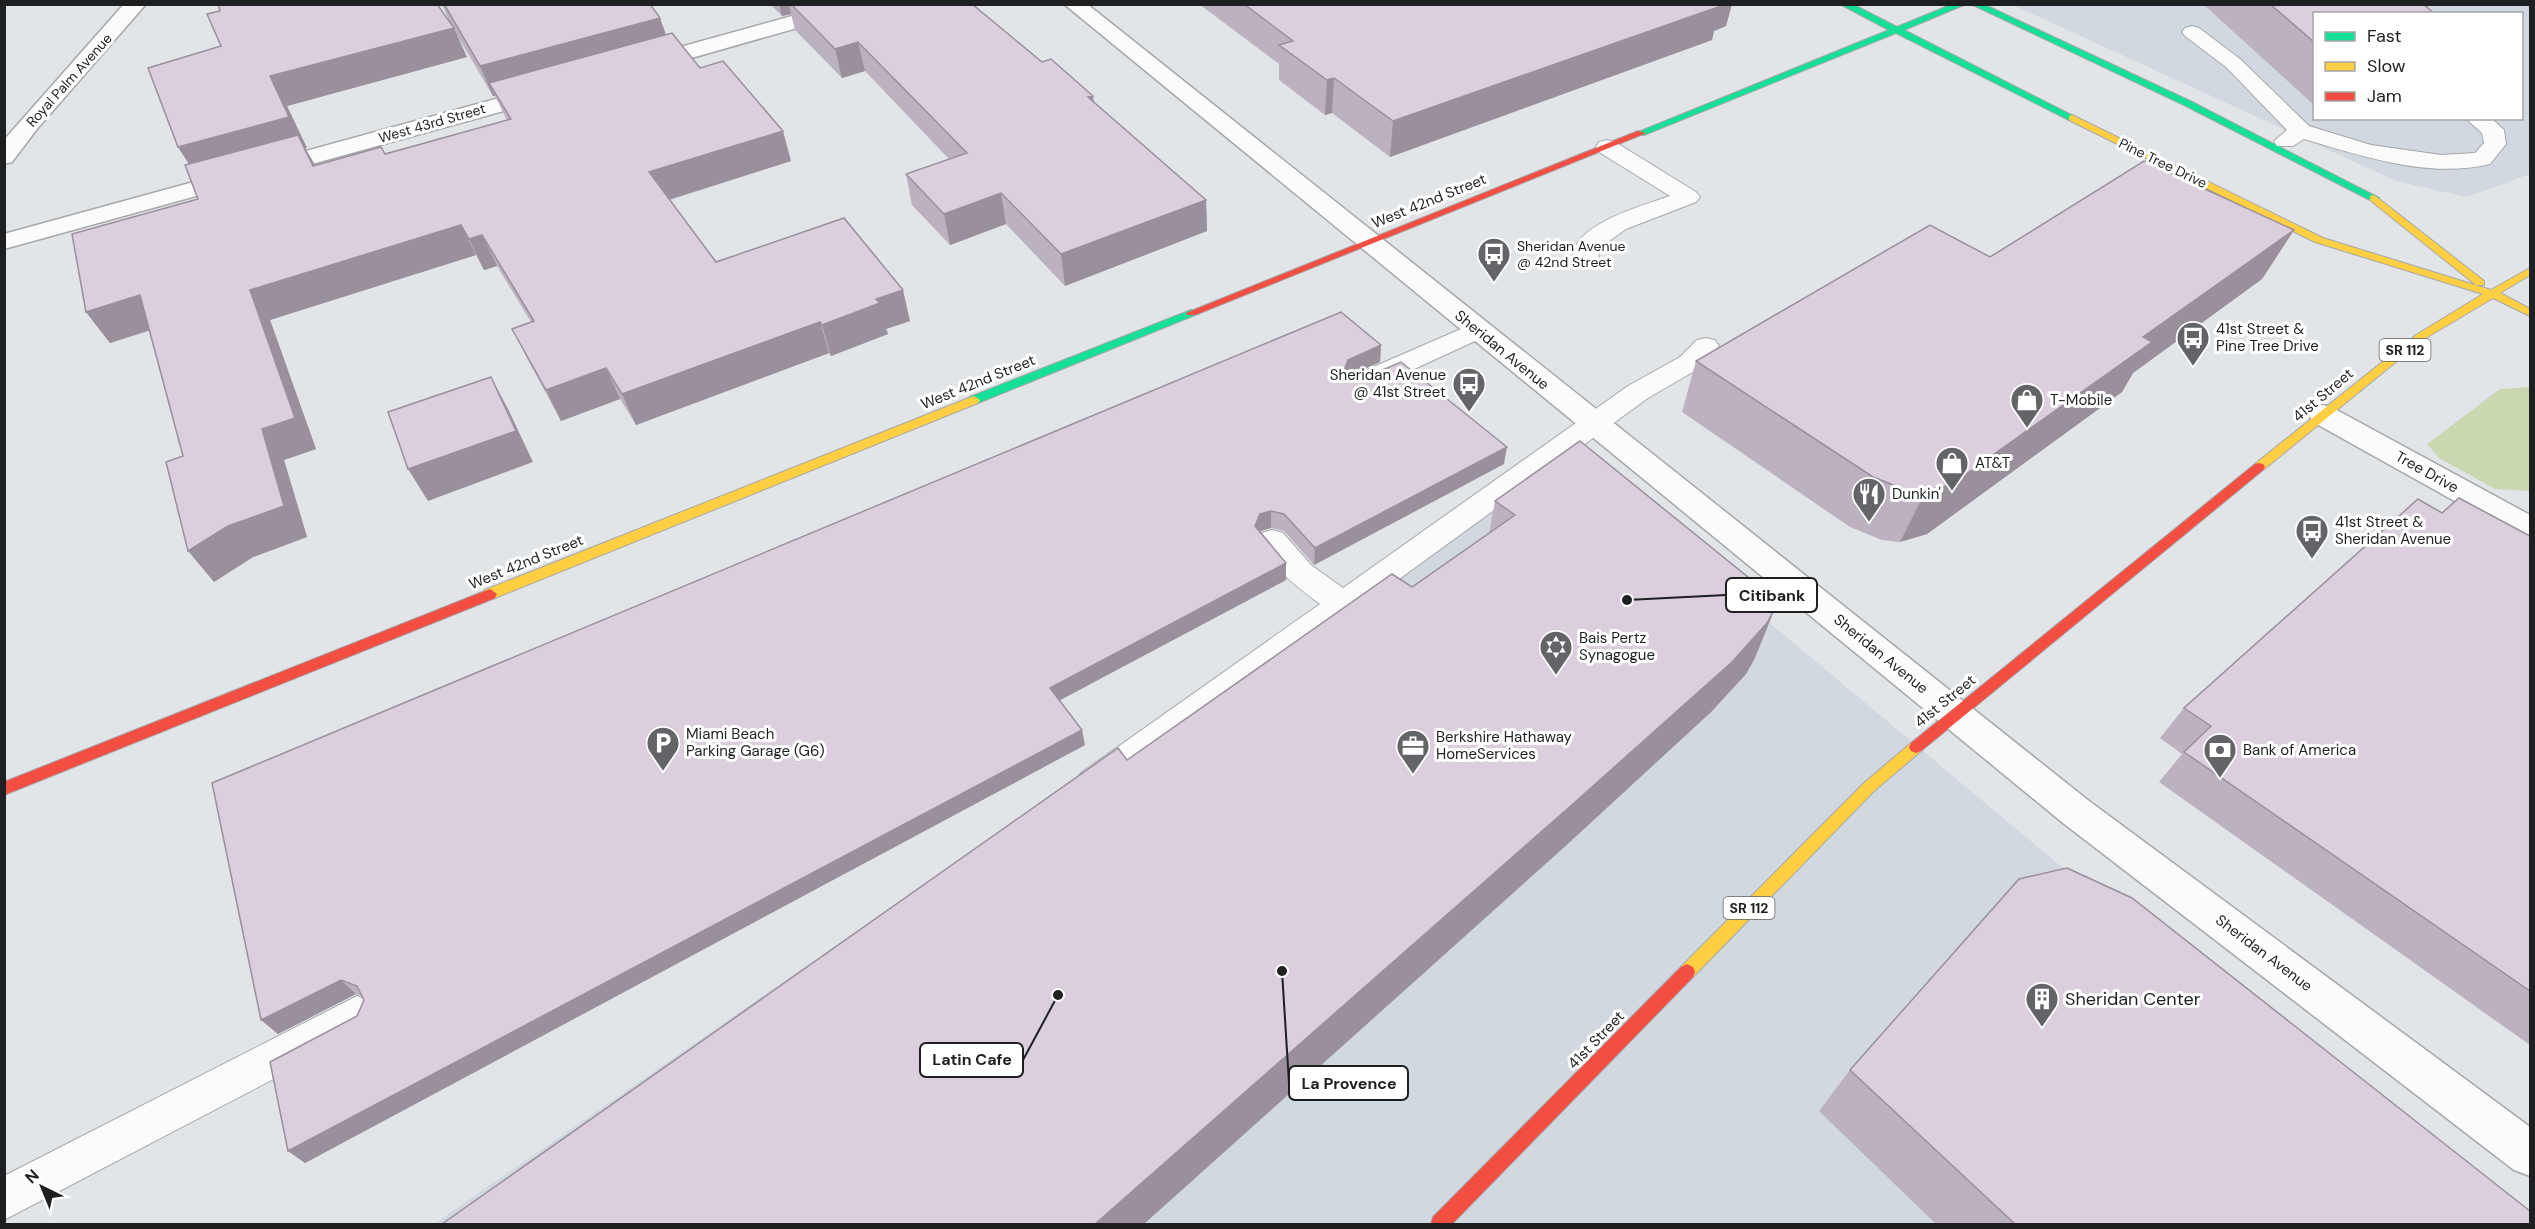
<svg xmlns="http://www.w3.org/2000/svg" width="2535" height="1229" viewBox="0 0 2535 1229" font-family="'DM Sans',sans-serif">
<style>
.built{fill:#d1d8df;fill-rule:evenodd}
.green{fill:#c9d8b0}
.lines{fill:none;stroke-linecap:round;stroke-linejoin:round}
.lane-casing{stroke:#a5a7a9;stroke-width:2}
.street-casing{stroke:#a5a7a9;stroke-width:3}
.fast-casing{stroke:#a5a7a9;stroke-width:2}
.slow-casing{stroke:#a5a7a9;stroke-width:2}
.jam-casing{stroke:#a5a7a9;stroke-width:2}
.lane{fill:#fbfbfc;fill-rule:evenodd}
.street{fill:#fbfbfc;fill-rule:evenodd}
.fast{fill:#16e098;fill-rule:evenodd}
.slow{fill:#ffcf43;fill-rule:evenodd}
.jam{fill:#f24e42;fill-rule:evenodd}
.wall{fill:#bcb1be;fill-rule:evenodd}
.shaded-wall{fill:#99909b}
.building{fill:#dbcedd;stroke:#99909b;stroke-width:1.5}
.labels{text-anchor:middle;stroke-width:6;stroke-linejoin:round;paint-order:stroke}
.far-street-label{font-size:14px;fill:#1d1f21;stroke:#fff}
.far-poi-label{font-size:14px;fill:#1d1f21;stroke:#fff;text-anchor:start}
.shield{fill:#fff;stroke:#616264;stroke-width:1.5}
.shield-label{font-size:14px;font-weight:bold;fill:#1d1f21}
.street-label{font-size:15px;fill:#1d1f21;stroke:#fff}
.poi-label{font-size:15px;fill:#1d1f21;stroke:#fff;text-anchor:start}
.near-poi-label{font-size:18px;fill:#1d1f21;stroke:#fff;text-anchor:start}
.leader{fill:none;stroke:#1d1f21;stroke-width:2}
.callout-dot{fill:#1d1f21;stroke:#fff;stroke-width:2}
.callout{fill:#fff;stroke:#1d1f21;stroke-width:2}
.callout-label{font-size:16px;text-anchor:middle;font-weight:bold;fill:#1d1f21}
</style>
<rect width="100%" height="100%" fill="#e2e5e8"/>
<!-- built -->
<path class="built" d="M2013,5H2530V174L2467,197L2396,181ZM2314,14H2522V118H2314Z
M1557,445L2039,848L2498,1224H434Z"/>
<!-- green -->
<path class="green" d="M2530,387V491L2495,489L2439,458L2427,444L2500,389Z"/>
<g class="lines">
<!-- lane casing -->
<g class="lane-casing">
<path id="lane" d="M2192,26L2199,28L2240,59L2309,126L2371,145L2441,155L2475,153L2484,143L2482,133L2465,118H2491L2504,130L2506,144L2490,164C2429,179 2362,156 2304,139L2293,146H2277L2274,141L2287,130L2226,67L2185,36L2182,32L2185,28Z
M1607,140L1615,142L1696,192L1700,197L1696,202L1626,229L1598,249L1599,261L1596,266L1587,268L1578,266L1573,254C1578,223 1644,205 1670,196L1599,152L1596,147L1599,142Z
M1477,322L1486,324L1490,330L1486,336L1375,387L1365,390L1355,387L1352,381L1355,375Z
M1706,338L1715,340L1719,346L1698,369L1648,398L1105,793L1093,798L1081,793L1076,783L1081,773L1320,604C1296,586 1272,568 1257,541L1261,533L1272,530L1283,533L1311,565L1343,588L1628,386L1680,357L1697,340Z
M357,996L371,1002L377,1015L371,1028L4,1220V1176Z"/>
</g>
<!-- street casing -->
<g class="street-casing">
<path id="street" d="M124,4H146L37,129L12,162L4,164V140Z
M835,4H870L867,8L653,69H637L634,64L637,59Z
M1064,4H1087L2089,801L2530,1127V1176L2514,1170L2063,823Z
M543,86L551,88L554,93L551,98L4,249V234Z
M2323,405L2333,408L2530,515V540L2519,537L2313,422L2309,415L2313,408Z"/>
</g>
<!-- fast casing -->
<g class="fast-casing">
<path id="fast" d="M1840,4H1852L1897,27L1953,4H1966L1904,30L2077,118L2069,120L1896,33L1644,135L1636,133L1889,30Z
M1971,4H1983L2190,101L2379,198L2378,200H2370L2184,105Z
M1191,310L1195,311V315L978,403H970L968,400L970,397Z"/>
</g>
<!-- slow casing -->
<g class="slow-casing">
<path id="slow" d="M2072,115L2323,238L2491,290L2530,268V275L2500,293L2530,309V316L2493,298L2424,339L2263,470H2255L2253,467L2255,464L2416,335L2483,294L2315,242L2069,120V116Z
M2374,195L2484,281V285H2476L2370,200V196Z
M974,396L980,400L978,403L495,598H485L483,594L485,590Z
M1916,741L1921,743L1923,747L1921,751L1874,791L1693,977L1687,980L1681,977L1679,972L1681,967L1864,783L1911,743Z"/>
</g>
<!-- jam casing -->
<g class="jam-casing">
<path id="jam" d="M1638,131L1646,133L1195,315H1187L1186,313Z
M2259,463L2263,464L2265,467L2263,470L1921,751L1916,753L1911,751L1909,747L1911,743L2255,464Z
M490,589L497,594L495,598L4,795V782Z
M1687,964L1693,967L1695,972L1693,977L1452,1224H1431L1433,1217L1681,967Z"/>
</g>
<!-- lane -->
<use href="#lane" class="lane"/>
<!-- street -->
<use href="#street" class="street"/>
<!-- fast -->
<use href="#fast" class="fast"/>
<!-- slow -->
<use href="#slow" class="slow"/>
<!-- jam -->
<use href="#jam" class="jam"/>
</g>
<!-- wall -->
<path class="wall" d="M442,4H650L660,18L666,35L791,161L670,200L716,262L910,321L886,329L888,334L831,356L829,353L636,425L620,399L561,421L528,360L512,329L531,322L497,266L484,270L476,255L270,320L316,449L284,460L307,537L253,557L214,582L183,456L149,331L110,343L86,312L198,199L189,164L178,147L450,23ZM454,30L493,96H495L507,120L385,154L315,166L305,148H307L287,106L467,57Z
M770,4H972L1042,62L1093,96L1094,103L1206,200L1207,231L1065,286L1006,224L950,245L912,205L906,174L949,159L865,71L842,78L795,30L791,14L782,16Z
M1199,4H1732L1726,26L1714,31L1712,40L1390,157L1332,113L1325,115L1279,80V64Z
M2203,4H2423L2314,14V105Z
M2294,230L2262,279L2133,373L2122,392L1927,534L1900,542L1882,540L1850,527L1682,412L1696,361L1990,257Z
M1381,345L1380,362L1350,376L1504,464L1314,565L1284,531L1271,528L1260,531V532L1286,563V580L1059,700L1085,745L305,1163L288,1151L357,1016L364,1000L362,996L356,994L278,1034L261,1020Z
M1495,501L1755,658L1746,674L1711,712L1560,851L1127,760L1412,587L1489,533Z
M2442,513L2530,536V1045L2159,782L2182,754L2160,738L2184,708Z
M1850,1070L2530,1224H1936L1819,1111Z"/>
<!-- shaded-wall -->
<path class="shaded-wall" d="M779,4H789L791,14L782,16Z
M1700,4H1732L1726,26L1714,31L1712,40L1390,157L1393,121Z
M660,18L670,47L489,83L495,96H493L480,66Z
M454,28L467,57L287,106L307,148H305L315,165L330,197L198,178L178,147L270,76Z
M858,42L865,71L842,78L835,49Z
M1334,78L1332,113L1325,115L1327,80Z
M1093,96L1096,126L1088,97Z
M783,131L791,161L661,202L649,172Z
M1001,193L1006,224L950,245L944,214Z
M1206,200L1207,231L1065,286L1061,254Z
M461,225L476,255L270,320L316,449L284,460L307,537L253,557L214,582L188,551L262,429L250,290Z
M2294,230L2262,279L2133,373L2122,392L1927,534L1900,542L1925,492Z
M482,235L497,266L484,270L469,239Z
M903,290L910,321L886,329L888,334L831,356L822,325L876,299Z
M140,295L162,326L110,343L86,312Z
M820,322L829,353L636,425L622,394Z
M1381,345L1380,362L1347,377L1345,368L1348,360Z
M606,368L620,399L561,421L546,390Z
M491,377L508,409L533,462L428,501L408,469Z
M1507,447L1504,464L1314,565L1315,548Z
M1271,511V528L1260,531L1255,542V526L1260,514Z
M1286,563V580L1053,704L1050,688Z
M1776,606L1755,658L1746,674L1711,712L1560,851L1144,1224H1095Z
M1082,730L1085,745L305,1163L288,1151Z
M341,980L356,994L278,1034L261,1020Z"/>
<!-- building -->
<path class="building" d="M218,4H437L454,28L270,76L289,117L178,147L148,68L221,46L207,14L220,11Z
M444,4H650L660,18L480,66Z
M791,4H972L1042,62L1051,59L1093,96L1088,97L1206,200L1061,254L1001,193L944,214L906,174L967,153L858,42L835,49Z
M1244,4H1717L1721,6L1393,121L1334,78L1327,80L1279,45L1293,41Z
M2270,4H2423L2435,14H2314V42Z
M672,33L700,68L723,61L783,131L649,172L716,262L844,218L903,290L876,299L880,303L822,325L820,322L622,394L606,368L546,390L512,329L534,321L482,235L469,239L461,225L250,290L295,418L262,429L284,506L228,526L188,551L166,462L183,456L140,295L86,312L72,234L198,199L185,165L298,135L313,166L381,147L385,154L511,119L489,83Z
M2144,161L2294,230L2143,337L2152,342L1952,484L1925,492L1906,490L1873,477L1696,361L1930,225L1990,257Z
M1341,312L1381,345L1348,360L1345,368L1349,376L1361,379L1401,362L1507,447L1315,548L1284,514L1271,511L1260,514L1255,526L1286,563L1050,688L1082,730L288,1151L270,1062L357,1016L364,1000L357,986L341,980L261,1020L212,783Z
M491,377L516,431L408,469L388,412Z
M1580,441L1764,590L1776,606L1767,623L1732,662L1574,803L1095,1224H442L1118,748L1127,760L1392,574L1412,587L1515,515L1495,501Z
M2459,498L2530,536V991L2184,752L2211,726L2184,708L2418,499L2442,513Z
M2067,868L2132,898L2530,1211V1224H2015L1850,1070L2019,879Z"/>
<!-- icons -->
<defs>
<g id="bus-pin" transform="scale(1.725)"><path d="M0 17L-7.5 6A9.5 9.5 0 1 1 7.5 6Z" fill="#626467" stroke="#fff"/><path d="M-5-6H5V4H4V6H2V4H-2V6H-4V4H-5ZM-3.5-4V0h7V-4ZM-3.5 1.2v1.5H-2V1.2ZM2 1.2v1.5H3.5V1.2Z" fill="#fff"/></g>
<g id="shop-pin" transform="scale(1.725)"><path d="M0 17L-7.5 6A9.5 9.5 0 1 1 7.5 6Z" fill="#626467" stroke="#fff"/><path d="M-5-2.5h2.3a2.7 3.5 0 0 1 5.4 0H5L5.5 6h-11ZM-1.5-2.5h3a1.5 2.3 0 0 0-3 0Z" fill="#fff"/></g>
<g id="restaurant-pin" transform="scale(1.725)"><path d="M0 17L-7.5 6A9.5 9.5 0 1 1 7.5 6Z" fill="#626467" stroke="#fff"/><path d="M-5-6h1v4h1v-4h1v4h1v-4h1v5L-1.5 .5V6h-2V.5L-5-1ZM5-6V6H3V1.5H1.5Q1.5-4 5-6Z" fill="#fff"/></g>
<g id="synagogue-pin" transform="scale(1.725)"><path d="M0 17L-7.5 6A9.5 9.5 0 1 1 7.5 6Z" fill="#626467" stroke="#fff"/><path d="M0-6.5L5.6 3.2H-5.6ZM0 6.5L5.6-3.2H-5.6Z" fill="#fff"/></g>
<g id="parking-pin" transform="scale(1.725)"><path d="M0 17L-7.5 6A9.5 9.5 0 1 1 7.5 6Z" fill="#626467" stroke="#fff"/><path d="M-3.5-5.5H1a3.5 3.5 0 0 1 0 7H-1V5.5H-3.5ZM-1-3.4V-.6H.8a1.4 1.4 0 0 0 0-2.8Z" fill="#fff"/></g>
<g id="office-pin" transform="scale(1.725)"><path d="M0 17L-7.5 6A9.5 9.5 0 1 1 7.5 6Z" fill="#626467" stroke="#fff"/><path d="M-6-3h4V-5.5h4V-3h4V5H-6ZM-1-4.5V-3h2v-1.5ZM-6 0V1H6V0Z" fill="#fff"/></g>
<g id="bank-pin" transform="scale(1.725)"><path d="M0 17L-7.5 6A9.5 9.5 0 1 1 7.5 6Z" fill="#626467" stroke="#fff"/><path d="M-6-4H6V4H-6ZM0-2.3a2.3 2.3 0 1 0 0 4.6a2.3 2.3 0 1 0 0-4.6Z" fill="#fff"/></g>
<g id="building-pin" transform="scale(1.725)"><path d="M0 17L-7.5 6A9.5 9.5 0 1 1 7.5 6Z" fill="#626467" stroke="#fff"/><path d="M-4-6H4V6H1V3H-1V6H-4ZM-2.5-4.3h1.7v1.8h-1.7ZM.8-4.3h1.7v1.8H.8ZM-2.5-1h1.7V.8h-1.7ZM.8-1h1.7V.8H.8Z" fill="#fff"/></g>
</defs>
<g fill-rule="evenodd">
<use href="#bus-pin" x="1494" y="254"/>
<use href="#bus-pin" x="2193" y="338"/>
<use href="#bus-pin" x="1469" y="384"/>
<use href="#shop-pin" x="2027" y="400"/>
<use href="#shop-pin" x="1952" y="463"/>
<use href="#restaurant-pin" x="1869" y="494"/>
<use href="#bus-pin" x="2312" y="531"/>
<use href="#synagogue-pin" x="1556" y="647"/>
<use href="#parking-pin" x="663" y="743"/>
<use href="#office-pin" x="1413" y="746"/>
<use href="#bank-pin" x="2220" y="750"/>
<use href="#building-pin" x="2042" y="999"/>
</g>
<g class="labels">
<!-- far-street labels -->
<g class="far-street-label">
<text transform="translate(69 80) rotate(-48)" y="5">Royal Palm Avenue</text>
<text transform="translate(432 123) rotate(-16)" y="5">West 43rd Street</text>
<text transform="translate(2163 163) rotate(26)" y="5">Pine Tree Drive</text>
</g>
<!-- far-poi labels -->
<g class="far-poi-label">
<text x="1517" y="251">Sheridan Avenue<tspan x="1517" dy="16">@ 42nd Street</tspan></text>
</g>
<!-- shield labels -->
<g class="shield">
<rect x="2379.5" y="339" width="51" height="22" rx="4.5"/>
<rect x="1723.5" y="897" width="51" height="22" rx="4.5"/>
</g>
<g class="shield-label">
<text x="2405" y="355">SR 112</text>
<text x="1749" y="913">SR 112</text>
</g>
<!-- street labels -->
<g class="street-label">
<text transform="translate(1429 201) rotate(-22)" y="5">West 42nd Street</text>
<text transform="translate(1502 350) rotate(39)" y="5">Sheridan Avenue</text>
<text transform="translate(978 382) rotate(-22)" y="5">West 42nd Street</text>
<text transform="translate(2323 395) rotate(-40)" y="5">41st Street</text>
<text transform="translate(2427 472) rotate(29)" y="5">Tree Drive</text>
<text transform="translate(526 562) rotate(-22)" y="5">West 42nd Street</text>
<text transform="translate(1881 654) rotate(39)" y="5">Sheridan Avenue</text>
<text transform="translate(1945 701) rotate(-39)" y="5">41st Street</text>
<text transform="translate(2264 953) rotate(37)" y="5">Sheridan Avenue</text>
<text transform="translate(1596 1040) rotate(-46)" y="5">41st Street</text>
</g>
<!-- poi labels -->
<g class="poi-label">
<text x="2216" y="334">41st Street &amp;<tspan x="2216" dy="17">Pine Tree Drive</tspan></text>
<text x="1446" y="380" text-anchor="end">Sheridan Avenue<tspan x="1446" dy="17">@ 41st Street</tspan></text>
<text x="2050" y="405">T-Mobile</text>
<text x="1975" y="468">AT&amp;T</text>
<text x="1892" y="499">Dunkin'</text>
<text x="2335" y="527">41st Street &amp;<tspan x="2335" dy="17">Sheridan Avenue</tspan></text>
<text x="1579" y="643">Bais Pertz<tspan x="1579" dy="17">Synagogue</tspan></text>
<text x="686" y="739">Miami Beach<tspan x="686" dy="17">Parking Garage (G6)</tspan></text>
<text x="1436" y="742">Berkshire Hathaway<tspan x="1436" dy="17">HomeServices</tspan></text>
<text x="2243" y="755">Bank of America</text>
</g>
<!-- near-poi labels -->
<g class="near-poi-label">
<text x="2065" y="1005">Sheridan Center</text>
</g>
</g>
<!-- callouts -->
<path class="leader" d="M1627 600L1726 595M1058 995L1023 1060M1282 971L1289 1083"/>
<g class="callout-dot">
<circle cx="1627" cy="600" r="6"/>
<circle cx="1058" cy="995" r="6"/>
<circle cx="1282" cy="971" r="6"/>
</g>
<g class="callout">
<rect x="1726" y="578" width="91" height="34" rx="6"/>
<rect x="920" y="1043" width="103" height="34" rx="6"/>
<rect x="1289" y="1066" width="119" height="34" rx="6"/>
</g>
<g class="callout-label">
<text x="1772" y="601">Citibank</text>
<text x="972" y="1065">Latin Cafe</text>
<text x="1349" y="1089">La Provence</text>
</g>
<!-- border -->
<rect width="2535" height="1229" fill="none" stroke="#1d1f21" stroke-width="12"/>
<!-- legend -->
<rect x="2313" y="12" width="210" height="108" fill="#ffffff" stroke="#a5a5a6" stroke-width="1.5"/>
<rect x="2325" y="32" width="30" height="9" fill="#16e098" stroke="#a5a5a6" stroke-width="1.5"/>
<text x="2367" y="42" font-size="18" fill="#1d1f21">Fast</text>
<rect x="2325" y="62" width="30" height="9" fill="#ffcf43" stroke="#a5a5a6" stroke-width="1.5"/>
<text x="2367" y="72" font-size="18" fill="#1d1f21">Slow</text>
<rect x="2325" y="92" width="30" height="9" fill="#f24e42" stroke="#a5a5a6" stroke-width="1.5"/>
<text x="2367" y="102" font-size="18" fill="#1d1f21">Jam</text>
<!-- north arrow -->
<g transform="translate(42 1187) rotate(317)" stroke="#ffffff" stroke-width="4.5" paint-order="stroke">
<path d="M0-4.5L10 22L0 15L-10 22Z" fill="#1d1f21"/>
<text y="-9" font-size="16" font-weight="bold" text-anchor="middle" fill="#1d1f21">N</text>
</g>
</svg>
